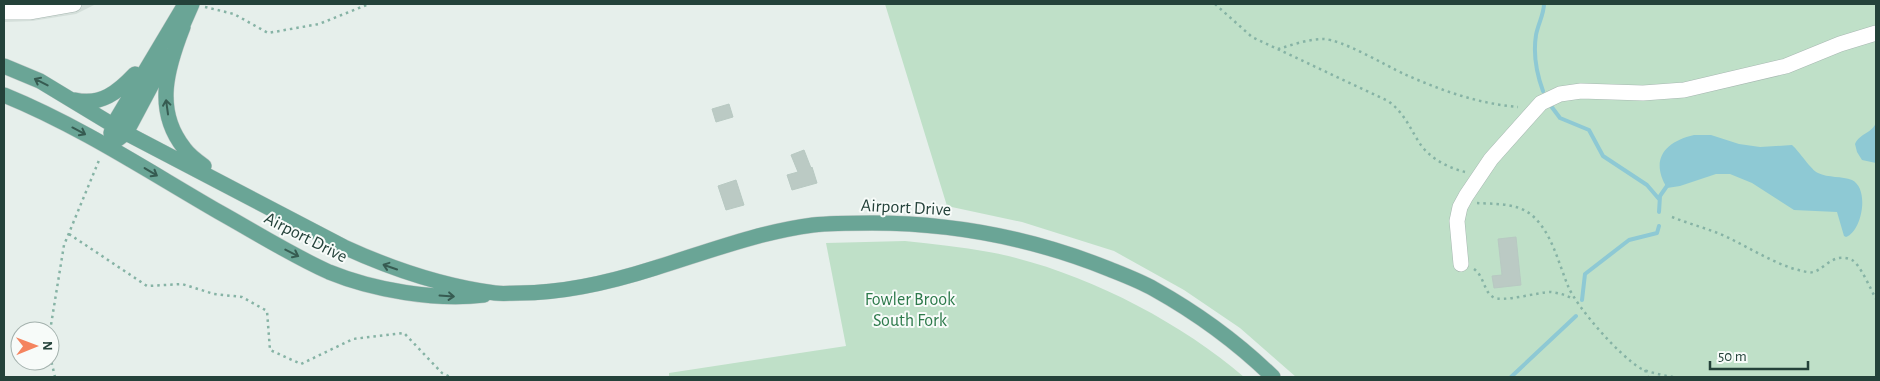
<svg xmlns="http://www.w3.org/2000/svg" width="1880" height="381" viewBox="0 0 1880 381" font-family="'Alegreya Sans',sans-serif">
<style>
.built{fill:#d4dfda}
.green{fill:#bfe0c8}
.water{fill:#8ec9d4}
.lines{fill:none;stroke-linecap:round;stroke-linejoin:round}
.stream{stroke:#8ec9d4;stroke-width:4}
.building{fill:#bbcac4;stroke:#b8c9c2}
.minor-casing{stroke:#a8b8b2;stroke-width:16}
.major-casing{stroke:#c2cac8;stroke-width:16}
.path{stroke:#86b3a5;stroke-width:2.5;stroke-dasharray:2.5 4;stroke-linecap:butt}
.minor{stroke:#fff;stroke-width:15}
.major{stroke:#6aa596;stroke-width:15}
.oneway{stroke:#365b51}
.labels{text-anchor:middle;stroke-width:4;stroke-linejoin:round;paint-order:stroke}
.street-label{font-size:18px;fill:#24423a;stroke:#f7fbf9}
.park-label{font-size:18px;fill:#2d7a4b;stroke:#f7fbf9}
</style>
<rect width="100%" height="100%" fill="#e6efeb"/>
<!-- built -->
<path class="built" d="M4,4H96L76,14L32,21L4,22Z"/>
<!-- green -->
<path class="green" d="M885,4H1876V377H1296L1240,328L1184,290L1114,251L1022,222L947,206Z
M905,241C933,244 961,247 989,252C1076,268 1177,319 1244,377H669V373L846,346L826,243Z"/>
<!-- water -->
<path class="water" d="M1876,122V163L1862,160L1857,152L1855,144C1860,133 1873,133 1876,122Z
M1694,135H1711L1739,144L1760,147L1792,145C1800,152 1811,170 1818,173C1828,178 1842,176 1852,180C1870,189 1862,231 1846,237L1844,236L1837,212L1794,210L1752,183L1730,174H1716L1680,186L1667,188C1650,160 1664,142 1694,135Z"/>
<g class="lines">
<!-- stream -->
<path class="stream" d="M1543,91C1536,72 1533,54 1536,35C1538,24 1544,14 1544,4
M1551,106L1560,118L1589,130L1603,156L1647,185L1659,199
M1659,212L1660,196L1669,183
M1582,300L1585,274L1629,240L1657,233L1659,226
M1511,377L1576,316"/>
</g>
<!-- building -->
<path class="building" d="M729,104L733,117L716,122L712,109Z
M804,150L811,168L812,167L817,183L792,190L787,175L798,172L791,155Z
M736,180L744,205L726,210L718,186Z
M1516,237L1521,285L1494,288L1492,276L1502,275L1498,239Z"/>
<g class="lines">
<!-- minor casing -->
<g class="minor-casing">
<path id="minor" d="M4,12H29L74,4
M1461,264L1457,221L1460,207L1466,196L1491,159L1541,103L1560,94L1581,91L1643,93L1684,90L1786,66L1840,44L1876,33"/>
</g>
<!-- major casing -->
<g class="major-casing">
<path id="major" d="M183,27C167,68 154,110 184,148C189,155 197,161 204,166
M178,36L192,4
M4,66L40,81L126,133L344,247C392,269 442,286 495,293C503,294 511,293 520,293C566,293 611,282 655,268C707,252 759,232 813,225C832,223 853,223 872,223C955,223 1032,238 1109,269C1124,275 1140,281 1154,289C1197,313 1238,343 1273,377
M4,95C80,126 148,171 219,212C255,232 291,255 329,272C373,290 436,301 484,295
M75,100C101,106 118,92 135,74
M111,133L113,125L184,6
M118,139L126,133L167,56"/>
</g>
<!-- path -->
<path class="path" d="M1215,4L1252,37L1388,101C1403,112 1408,124 1417,139C1427,157 1446,167 1465,172
M205,7L234,14L268,33L319,24L369,4
M1278,49C1292,45 1308,39 1323,39C1341,39 1385,65 1404,74C1440,90 1479,104 1518,107
M1477,203C1493,204 1515,203 1529,213C1551,229 1558,262 1568,286C1577,308 1620,356 1640,368C1650,373 1662,375 1673,377
M1672,217C1692,225 1714,230 1733,240C1757,252 1780,267 1807,272C1822,276 1830,250 1852,260C1860,264 1871,290 1876,299
M69,234L147,286L182,284L214,294L242,297L267,311L270,350L301,364L353,339L404,333L442,373L450,377
M1474,269C1484,276 1484,292 1493,297C1502,303 1538,292 1551,292C1559,293 1566,295 1573,299
M50,331L64,245L100,158
M50,356L55,377
M1645,370L1648,377"/>
<!-- minor -->
<use href="#minor" class="minor"/>
<!-- major -->
<use href="#major" class="major"/>
</g>
<!-- one-way arrows -->
<defs><path id="oneway-shaft" d="M-6 0H5M1.5-3L5.5 0L1.5 3" fill="none" stroke-width="1.6" stroke-linecap="round" stroke-linejoin="round" transform="scale(1.25)"/></defs>
<g class="oneway">
<use href="#oneway-shaft" transform="translate(41 82) rotate(-153)"/>
<use href="#oneway-shaft" transform="translate(167 107) rotate(-98)"/>
<use href="#oneway-shaft" transform="translate(79 131) rotate(28)"/>
<use href="#oneway-shaft" transform="translate(151 172) rotate(31)"/>
<use href="#oneway-shaft" transform="translate(292 253) rotate(27)"/>
<use href="#oneway-shaft" transform="translate(390 267) rotate(-161)"/>
<use href="#oneway-shaft" transform="translate(447 296) rotate(4)"/>
</g>
<g class="labels">
<!-- street labels -->
<g class="street-label">
<text transform="translate(906 207) rotate(3)" y="6">Airport Drive</text>
<text transform="translate(306 237) rotate(27)" y="6">Airport Drive</text>
</g>
<!-- park labels -->
<g class="park-label">
<text x="910" y="305">Fowler Brook<tspan x="910" dy="21">South Fork</tspan></text>
</g>
</g>
<!-- border -->
<rect width="1880" height="381" fill="none" stroke="#24423a" stroke-width="10"/>
<!-- north arrow -->
<g transform="translate(35 346) rotate(89)"><circle r="24" fill="#f7fbf9" stroke="#a3b1ad"/>
<path d="M0-4L9 19L0 12L-9 19Z" fill="#f4845f"/>
<text y="-8" font-size="14" font-weight="bold" text-anchor="middle" fill="#24423a">N</text>
</g>
<!-- scale -->
<path d="M1710 361v8h98v-8" fill="none" stroke="#24423a" stroke-width="2.5"/>
<text x="1718" y="361" font-size="15" fill="#24423a" stroke="#f7fbf9" stroke-width="4" paint-order="stroke">50 m</text>
</svg>
